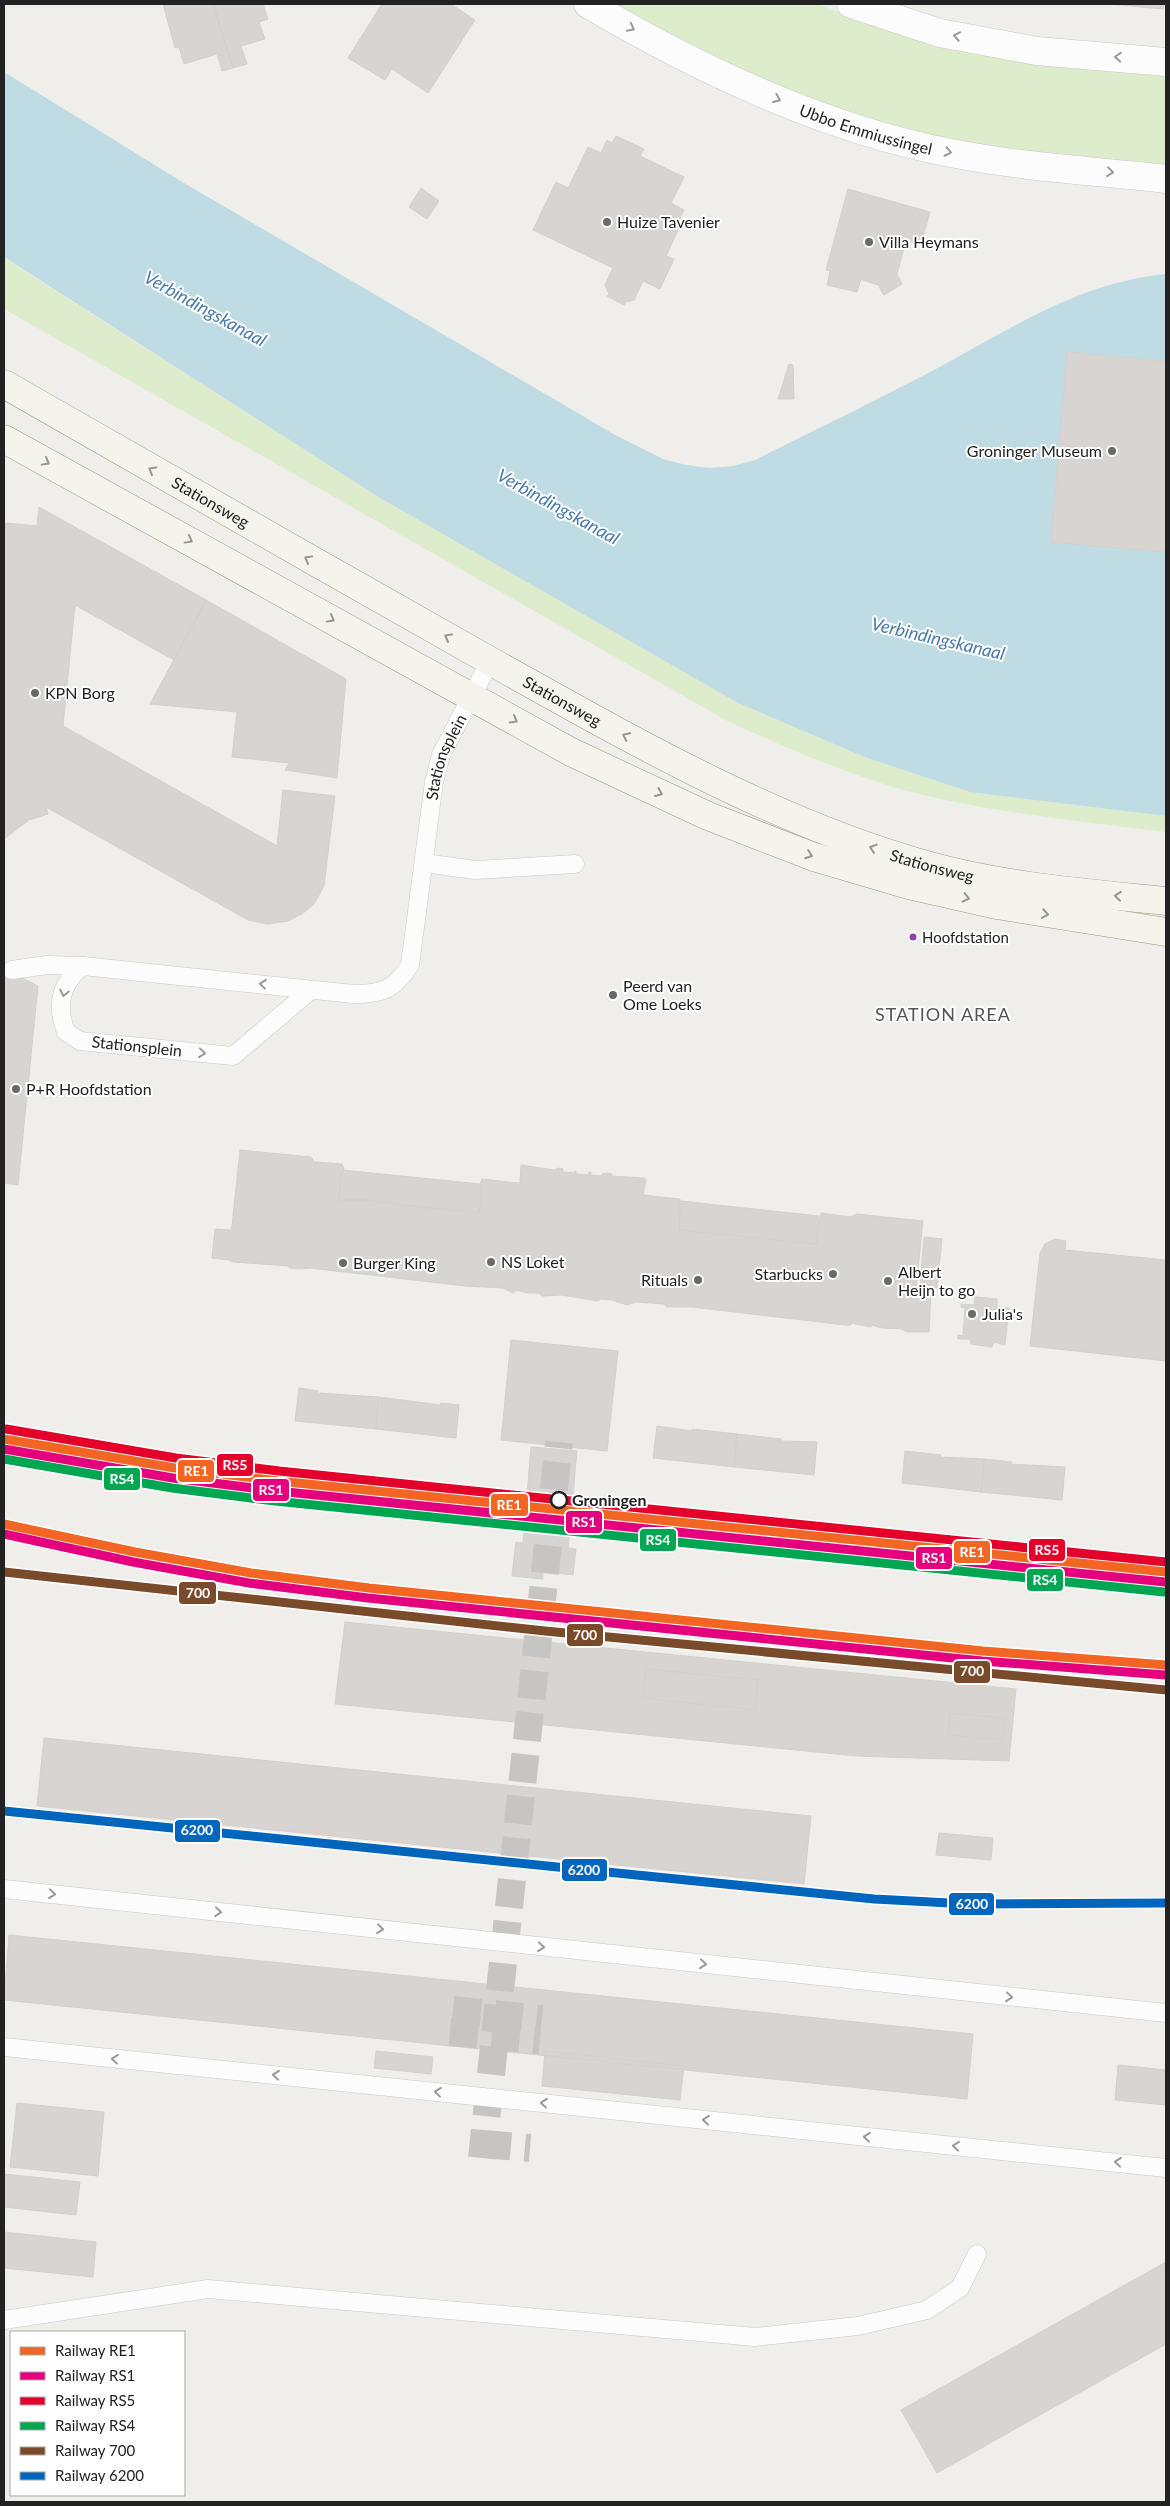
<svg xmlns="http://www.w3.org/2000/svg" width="1170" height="2506" viewBox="0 0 1170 2506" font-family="Lato,sans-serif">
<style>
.grass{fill:#ddeccb}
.water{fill:#bfdbe3}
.building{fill:#d7d4d2;stroke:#d3d0cc}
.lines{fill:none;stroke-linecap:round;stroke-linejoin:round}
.street-tunnel{stroke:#c7c5c3;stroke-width:28;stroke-dasharray:28 14;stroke-linecap:butt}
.lane-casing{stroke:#c9c8c7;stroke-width:19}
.street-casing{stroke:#c9c8c7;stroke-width:29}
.secondary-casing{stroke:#999a82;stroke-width:29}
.lane{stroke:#fdfcfc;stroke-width:18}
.street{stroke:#fdfcfc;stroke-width:28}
.secondary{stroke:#f4f4ed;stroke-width:28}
.rail-1-casing{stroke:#fff;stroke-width:12}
.rail-2-casing{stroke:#fff;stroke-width:12}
.rail-3-casing{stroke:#fff;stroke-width:12}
.rail-4-casing{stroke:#fff;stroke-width:12}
.rail-5-casing{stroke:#fff;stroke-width:12}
.rail-6-casing{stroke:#fff;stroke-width:12}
.rail-1{stroke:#f26522;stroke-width:9}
.rail-2{stroke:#e5007d;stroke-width:9}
.rail-3{stroke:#e4002b;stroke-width:9}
.rail-4{stroke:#00a651;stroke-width:9}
.rail-5{stroke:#7a4b2a;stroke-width:9}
.rail-6{stroke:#0065bd;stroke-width:9}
.oneway{stroke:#9a9a9a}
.oneway2{stroke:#969692}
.poi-dot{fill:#6a6968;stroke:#fff;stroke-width:2}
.bus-dot{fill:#8e44ad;stroke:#fff;stroke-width:2}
.stop-dot{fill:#fff;stroke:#222;stroke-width:2.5}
.labels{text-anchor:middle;stroke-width:4;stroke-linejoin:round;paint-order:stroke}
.bus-label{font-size:15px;fill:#222;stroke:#fff;text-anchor:start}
.street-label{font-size:16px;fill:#222;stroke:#fff}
.poi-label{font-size:16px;fill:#222;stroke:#fff;text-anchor:start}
.stop-label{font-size:16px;font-weight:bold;fill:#222;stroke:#fff;text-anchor:start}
.water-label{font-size:18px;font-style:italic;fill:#4a7aab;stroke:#fff}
.neighbourhood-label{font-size:18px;letter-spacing:1px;fill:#555;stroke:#fff}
.line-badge{stroke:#fff;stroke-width:2}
.badge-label{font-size:14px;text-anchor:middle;font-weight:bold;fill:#fff}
</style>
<rect width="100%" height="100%" fill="#f0eeeb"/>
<!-- grass -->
<path class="grass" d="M610,4H818L844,14L1166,75V167L1044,155L954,142L868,121L701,55Z
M4,258L380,498L738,703L867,758L970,792L1166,816V832C1074,820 979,812 890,786C835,769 783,746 731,723L4,309Z"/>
<!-- water -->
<path class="water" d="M4,72L184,183L617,436L663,459L686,465L709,468L733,466L755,460C815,430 875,401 934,370C1011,329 1077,283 1166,274V361L1067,352L1051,541L1166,552V816L970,792L867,758L738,703L380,498L4,257Z"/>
<!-- building -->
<path class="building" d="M163,4H213L233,68L222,71L217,54L184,64L179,47L175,48Z
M213,4H263L268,19L259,22L265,39L241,46L247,64L233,68Z
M382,4H451L475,20L428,93L392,69L385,80L348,58Z
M1109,4H1164L1163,9Z
M616,136L644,149L640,156L684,177L671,203L684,210L677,225L680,226L666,256L674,259L660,289L643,281L634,300L626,302L624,305L607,296L609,294L605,285L613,268L533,230L556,182L568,188L588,147L601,153L607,140L612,143Z
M421,188L439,201L427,219L409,207Z
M848,189L930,212L921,244L906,241L897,274L902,284L884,295L878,285L863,280L861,279L857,292L827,285L830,271L826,270Z
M1067,352L1166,361V552L1051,542Z
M789,364L793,365L794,399H778Z
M39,507L206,600L174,660L75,605L63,726L277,846L283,790L335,796L324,886L314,904L302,914L288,921L268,924L248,920L46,807L48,814L29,820L4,839L5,523L37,526Z
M206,600L346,679L337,778L285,770L289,763L232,757L237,712L150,704Z
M4,963L22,978L38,986L18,1185L4,1183Z
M240,1150L311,1157L314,1162L342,1164L344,1169L340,1178L339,1200H366L475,1213L479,1212L481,1205L482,1192L480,1184L482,1179L517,1183H520L521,1165L554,1170L559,1168L563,1169V1172L575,1173V1171L577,1174L588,1175L589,1172H591V1175L602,1176V1174L607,1173L612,1174L611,1176L644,1178L646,1180L643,1195L680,1199L679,1230L816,1244L821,1213L850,1217L857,1214L923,1221L916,1289L931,1291L929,1332H907L902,1329L882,1328L872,1325L871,1327L851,1323V1325H845L692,1307H667L664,1304L636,1302L627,1305L612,1300L601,1299L598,1301L562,1295L542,1296L539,1293H527L517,1290L513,1293L503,1288L465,1286L310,1268L299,1269L289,1268V1266L233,1262L229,1260L212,1258L215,1229L231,1230L232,1226Z
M342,1170L480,1184L482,1192L479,1212L403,1206L366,1200H339Z
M681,1201L819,1216L816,1244L679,1230Z
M924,1237L942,1239L937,1288L920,1286Z
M1055,1239L1066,1241L1065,1250L1166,1260V1361L1030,1346L1040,1253L1045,1244Z
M975,1297L997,1299V1307L1009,1308L1005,1345L994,1342L992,1347L971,1344L970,1339H958V1335L963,1336L965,1308L961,1307V1304L974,1305Z
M511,1340L618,1351L607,1451L501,1440Z
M299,1388L318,1391L317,1393L379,1397L376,1429L295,1421Z
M379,1397L440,1405L441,1403L459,1405L456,1438L376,1429Z
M657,1426L692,1431V1429L737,1434L734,1467L653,1458Z
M737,1434L781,1439V1441L817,1442L814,1475L734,1467Z
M531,1447L577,1451L568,1548L576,1549L573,1575L543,1571V1579L512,1576L516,1542L523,1543Z
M905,1451L941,1455L940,1457L984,1459L981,1492L902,1483Z
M984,1459L1012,1462L1011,1464L1065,1467L1062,1500L981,1492Z
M345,1622L1016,1689L1009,1761L856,1756L335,1704Z
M646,1669L758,1680L755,1710L643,1698Z
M950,1713L1005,1718L1003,1740L948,1735Z
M44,1738L811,1816L804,1884L37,1806Z
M939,1833L993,1838L991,1860L936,1855Z
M9,1935L973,2034L967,2099L4,2000Z
M376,2051L433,2057L431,2074L374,2068Z
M545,2051L684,2066L680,2100L542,2086Z
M1118,2065L1166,2070V2105L1115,2100Z
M17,2103L104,2112L98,2176L10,2167Z
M4,2174L80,2182L76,2215L4,2207Z
M4,2232L96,2242L93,2277L4,2268Z
M1166,2262V2344L937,2473L901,2410Z"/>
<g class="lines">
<!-- street-tunnel -->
<path class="street-tunnel" d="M453,2010L542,2019
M450,2032L540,2040
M483,2144L530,2148
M482,2158L559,1442"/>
<!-- lane casing -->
<g class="lane-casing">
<g id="lane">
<path d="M424,863L475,870L575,864"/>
<path d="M12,970L47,965L83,966"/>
<path id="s1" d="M311,990L233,1056L80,1041L66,1032C56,1006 60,983 83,966L353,994C382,994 394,990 410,965L434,782L441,755L490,661"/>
<path d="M4,1889L1166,2013"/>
<path d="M4,2047L1166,2168"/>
<path d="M4,2320L208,2289L755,2337L858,2326L927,2310L960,2288L977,2254"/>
</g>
</g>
<!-- street casing -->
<g class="street-casing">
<g id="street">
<path id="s2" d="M588,4C700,70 824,129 951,153C1022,167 1095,171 1166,179"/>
<path d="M851,4L940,33L1037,51L1166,62"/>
</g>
</g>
<!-- secondary casing -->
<g class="secondary-casing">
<g id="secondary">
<path id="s3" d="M4,384C166,477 329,570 492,662C630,739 777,824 930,866C1006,887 1088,893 1166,901"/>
<path d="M4,439L571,752L708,816L814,857L909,885L997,905L1166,932"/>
</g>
</g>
<!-- lane -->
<use href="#lane" class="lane"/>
<!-- street -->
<use href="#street" class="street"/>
<!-- secondary -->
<use href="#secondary" class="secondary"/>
<!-- rail-1 casing -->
<g class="rail-1-casing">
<path id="rail-1" d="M4,1439L175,1468L278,1481L1166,1572
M4,1524L135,1552L251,1573L369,1588L983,1651L1166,1665"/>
</g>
<!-- rail-2 casing -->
<g class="rail-2-casing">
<path id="rail-2" d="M4,1449L173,1478L277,1491L1165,1582
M4,1534L133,1562L249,1583L368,1598L982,1661L1165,1675"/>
</g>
<!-- rail-3 casing -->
<g class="rail-3-casing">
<path id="rail-3" d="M6,1429L176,1458L279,1471L1166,1562"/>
</g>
<!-- rail-4 casing -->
<g class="rail-4-casing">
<path id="rail-4" d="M4,1459L172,1488L275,1501L1164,1592"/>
</g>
<!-- rail-5 casing -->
<g class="rail-5-casing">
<path id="rail-5" d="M4,1572L545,1631L1166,1690"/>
</g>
<!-- rail-6 casing -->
<g class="rail-6-casing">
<path id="rail-6" d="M4,1811L874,1899L969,1904L1166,1903"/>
</g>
<!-- rail-1 -->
<use href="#rail-1" class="rail-1"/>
<!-- rail-2 -->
<use href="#rail-2" class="rail-2"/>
<!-- rail-3 -->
<use href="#rail-3" class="rail-3"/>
<!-- rail-4 -->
<use href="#rail-4" class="rail-4"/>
<!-- rail-5 -->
<use href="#rail-5" class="rail-5"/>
<!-- rail-6 -->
<use href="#rail-6" class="rail-6"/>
</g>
<!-- one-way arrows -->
<defs><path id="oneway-chevron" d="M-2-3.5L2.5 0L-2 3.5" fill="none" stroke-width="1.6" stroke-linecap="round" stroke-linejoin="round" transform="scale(1.25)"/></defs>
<g class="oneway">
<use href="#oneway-chevron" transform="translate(631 28) rotate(28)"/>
<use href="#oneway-chevron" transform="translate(957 36) rotate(-169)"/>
<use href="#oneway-chevron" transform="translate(1118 57) rotate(-175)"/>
<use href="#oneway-chevron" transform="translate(777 99) rotate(23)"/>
<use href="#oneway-chevron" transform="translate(948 152) rotate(12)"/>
<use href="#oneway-chevron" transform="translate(1110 172) rotate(6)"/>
<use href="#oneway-chevron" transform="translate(263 984) rotate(-174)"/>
<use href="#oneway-chevron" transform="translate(64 993) rotate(102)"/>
<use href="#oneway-chevron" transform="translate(202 1053) rotate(6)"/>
<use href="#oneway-chevron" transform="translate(52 1894) rotate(6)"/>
<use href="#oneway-chevron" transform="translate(218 1912) rotate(6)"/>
<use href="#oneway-chevron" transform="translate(380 1929) rotate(6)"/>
<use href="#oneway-chevron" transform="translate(541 1947) rotate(6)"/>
<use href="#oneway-chevron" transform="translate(703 1964) rotate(6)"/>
<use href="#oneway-chevron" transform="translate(1009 1997) rotate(6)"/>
<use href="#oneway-chevron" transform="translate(115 2059) rotate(-174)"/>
<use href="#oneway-chevron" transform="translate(276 2075) rotate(-174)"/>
<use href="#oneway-chevron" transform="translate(438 2092) rotate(-174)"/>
<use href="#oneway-chevron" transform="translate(544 2103) rotate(-174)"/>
<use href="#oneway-chevron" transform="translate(706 2120) rotate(-174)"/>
<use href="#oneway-chevron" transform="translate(867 2137) rotate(-174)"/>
<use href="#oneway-chevron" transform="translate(956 2146) rotate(-174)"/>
<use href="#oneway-chevron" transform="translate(1118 2162) rotate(-174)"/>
</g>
<g class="oneway2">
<use href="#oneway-chevron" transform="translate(46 462) rotate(29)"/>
<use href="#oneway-chevron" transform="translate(152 470) rotate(-150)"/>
<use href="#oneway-chevron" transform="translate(189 540) rotate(29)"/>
<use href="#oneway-chevron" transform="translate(308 559) rotate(-151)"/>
<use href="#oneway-chevron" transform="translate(331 619) rotate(29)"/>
<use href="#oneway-chevron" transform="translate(448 637) rotate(-151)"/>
<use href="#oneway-chevron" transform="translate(514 720) rotate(30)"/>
<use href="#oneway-chevron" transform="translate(626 736) rotate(-154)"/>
<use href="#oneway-chevron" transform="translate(659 793) rotate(24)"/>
<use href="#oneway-chevron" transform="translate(873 848) rotate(-161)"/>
<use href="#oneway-chevron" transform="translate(809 855) rotate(20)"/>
<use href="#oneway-chevron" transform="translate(1118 896) rotate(-174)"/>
<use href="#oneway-chevron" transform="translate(966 898) rotate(13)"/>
<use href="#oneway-chevron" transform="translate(1045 914) rotate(10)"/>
</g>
<!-- markers -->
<g class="poi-dot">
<circle cx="607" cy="222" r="5"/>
<circle cx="869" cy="242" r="5"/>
<circle cx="1112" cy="451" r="5"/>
<circle cx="35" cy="693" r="5"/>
<circle cx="613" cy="995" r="5"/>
<circle cx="16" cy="1089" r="5"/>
<circle cx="491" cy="1262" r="5"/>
<circle cx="343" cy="1263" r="5"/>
<circle cx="833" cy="1274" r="5"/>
<circle cx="698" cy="1280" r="5"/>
<circle cx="888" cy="1281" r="5"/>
<circle cx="972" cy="1314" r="5"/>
</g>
<circle class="bus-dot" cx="913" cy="937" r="4.5"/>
<circle class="stop-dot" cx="559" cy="1500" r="8"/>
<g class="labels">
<!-- bus labels -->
<g class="bus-label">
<text x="922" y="943">Hoofdstation</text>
</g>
<!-- street labels -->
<g class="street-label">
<text dy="6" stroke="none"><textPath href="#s2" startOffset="306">Ubbo Emmiussingel</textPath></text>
<text dy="6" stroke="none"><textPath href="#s3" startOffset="238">Stationsweg</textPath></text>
<text dy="6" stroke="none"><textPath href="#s3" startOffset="642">Stationsweg</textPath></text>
<text dy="6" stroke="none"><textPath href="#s1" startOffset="898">Stationsplein</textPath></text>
<text dy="6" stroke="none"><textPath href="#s3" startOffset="1048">Stationsweg</textPath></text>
<text transform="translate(137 1046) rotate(6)" y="6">Stationsplein</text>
</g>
<!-- poi labels -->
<g class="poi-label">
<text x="617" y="228">Huize Tavenier</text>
<text x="879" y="248">Villa Heymans</text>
<text x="1102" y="457" text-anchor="end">Groninger Museum</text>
<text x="45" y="699">KPN Borg</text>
<text x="623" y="992">Peerd van<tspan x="623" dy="18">Ome Loeks</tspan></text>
<text x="26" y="1095">P+R Hoofdstation</text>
<text x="501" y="1268">NS Loket</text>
<text x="353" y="1269">Burger King</text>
<text x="898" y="1278">Albert<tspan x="898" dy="18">Heijn to go</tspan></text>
<text x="823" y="1280" text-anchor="end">Starbucks</text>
<text x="688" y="1286" text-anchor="end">Rituals</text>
<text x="982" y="1320">Julia's</text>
</g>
<!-- stop labels -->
<g class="stop-label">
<text x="572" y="1506">Groningen</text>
</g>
<!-- water labels -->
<g class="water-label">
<text transform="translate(205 309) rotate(29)" y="6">Verbindingskanaal</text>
<text transform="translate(558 507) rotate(29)" y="6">Verbindingskanaal</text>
<text transform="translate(938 639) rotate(13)" y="6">Verbindingskanaal</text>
</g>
<!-- neighbourhood labels -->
<g class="neighbourhood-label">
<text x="943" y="1021">STATION AREA</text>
</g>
</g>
<g class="line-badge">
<rect x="216" y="1453" width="38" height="24" rx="5" fill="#e4002b"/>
<rect x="177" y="1459" width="38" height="24" rx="5" fill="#f26522"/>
<rect x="103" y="1467" width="38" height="24" rx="5" fill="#00a651"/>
<rect x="252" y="1478" width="38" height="24" rx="5" fill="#e5007d"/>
<rect x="490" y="1493" width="39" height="24" rx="5" fill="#f26522"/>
<rect x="565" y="1510" width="38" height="24" rx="5" fill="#e5007d"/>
<rect x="639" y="1528" width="38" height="24" rx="5" fill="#00a651"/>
<rect x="1028" y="1538" width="38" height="24" rx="5" fill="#e4002b"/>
<rect x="953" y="1540" width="38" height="24" rx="5" fill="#f26522"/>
<rect x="915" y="1546" width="38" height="24" rx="5" fill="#e5007d"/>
<rect x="1026" y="1568" width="38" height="24" rx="5" fill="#00a651"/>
<rect x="178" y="1581" width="39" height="24" rx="5" fill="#7a4b2a"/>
<rect x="566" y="1623" width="38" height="24" rx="5" fill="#7a4b2a"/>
<rect x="953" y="1660" width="38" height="24" rx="5" fill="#7a4b2a"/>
<rect x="174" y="1819" width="47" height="24" rx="5" fill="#0065bd"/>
<rect x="561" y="1858" width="47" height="24" rx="5" fill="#0065bd"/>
<rect x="948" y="1892" width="47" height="24" rx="5" fill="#0065bd"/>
</g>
<g class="badge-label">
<text x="235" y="1470">RS5</text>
<text x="196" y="1476">RE1</text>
<text x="122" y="1484">RS4</text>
<text x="271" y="1495">RS1</text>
<text x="509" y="1510">RE1</text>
<text x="584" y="1527">RS1</text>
<text x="658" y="1545">RS4</text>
<text x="1047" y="1555">RS5</text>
<text x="972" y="1557">RE1</text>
<text x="934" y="1563">RS1</text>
<text x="1045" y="1585">RS4</text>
<text x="198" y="1598">700</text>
<text x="585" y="1640">700</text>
<text x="972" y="1676">700</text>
<text x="197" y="1835">6200</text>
<text x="584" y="1875">6200</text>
<text x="972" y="1909">6200</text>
</g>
<!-- border -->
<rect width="1170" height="2506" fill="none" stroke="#222222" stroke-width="10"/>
<!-- legend -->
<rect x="10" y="2331" width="175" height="165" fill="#ffffff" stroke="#a7a7a7"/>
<rect x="20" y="2347" width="25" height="8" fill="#f26522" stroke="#a7a7a7"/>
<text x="55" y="2356" font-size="15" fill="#222222">Railway RE1</text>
<rect x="20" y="2372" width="25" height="8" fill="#e5007d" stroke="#a7a7a7"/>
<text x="55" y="2381" font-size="15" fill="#222222">Railway RS1</text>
<rect x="20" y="2397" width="25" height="8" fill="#e4002b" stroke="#a7a7a7"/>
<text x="55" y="2406" font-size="15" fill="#222222">Railway RS5</text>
<rect x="20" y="2422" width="25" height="8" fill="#00a651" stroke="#a7a7a7"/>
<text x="55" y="2431" font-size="15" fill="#222222">Railway RS4</text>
<rect x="20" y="2447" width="25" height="8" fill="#7a4b2a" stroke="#a7a7a7"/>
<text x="55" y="2456" font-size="15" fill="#222222">Railway 700</text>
<rect x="20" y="2472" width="25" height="8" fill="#0065bd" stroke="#a7a7a7"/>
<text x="55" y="2481" font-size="15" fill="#222222">Railway 6200</text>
</svg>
